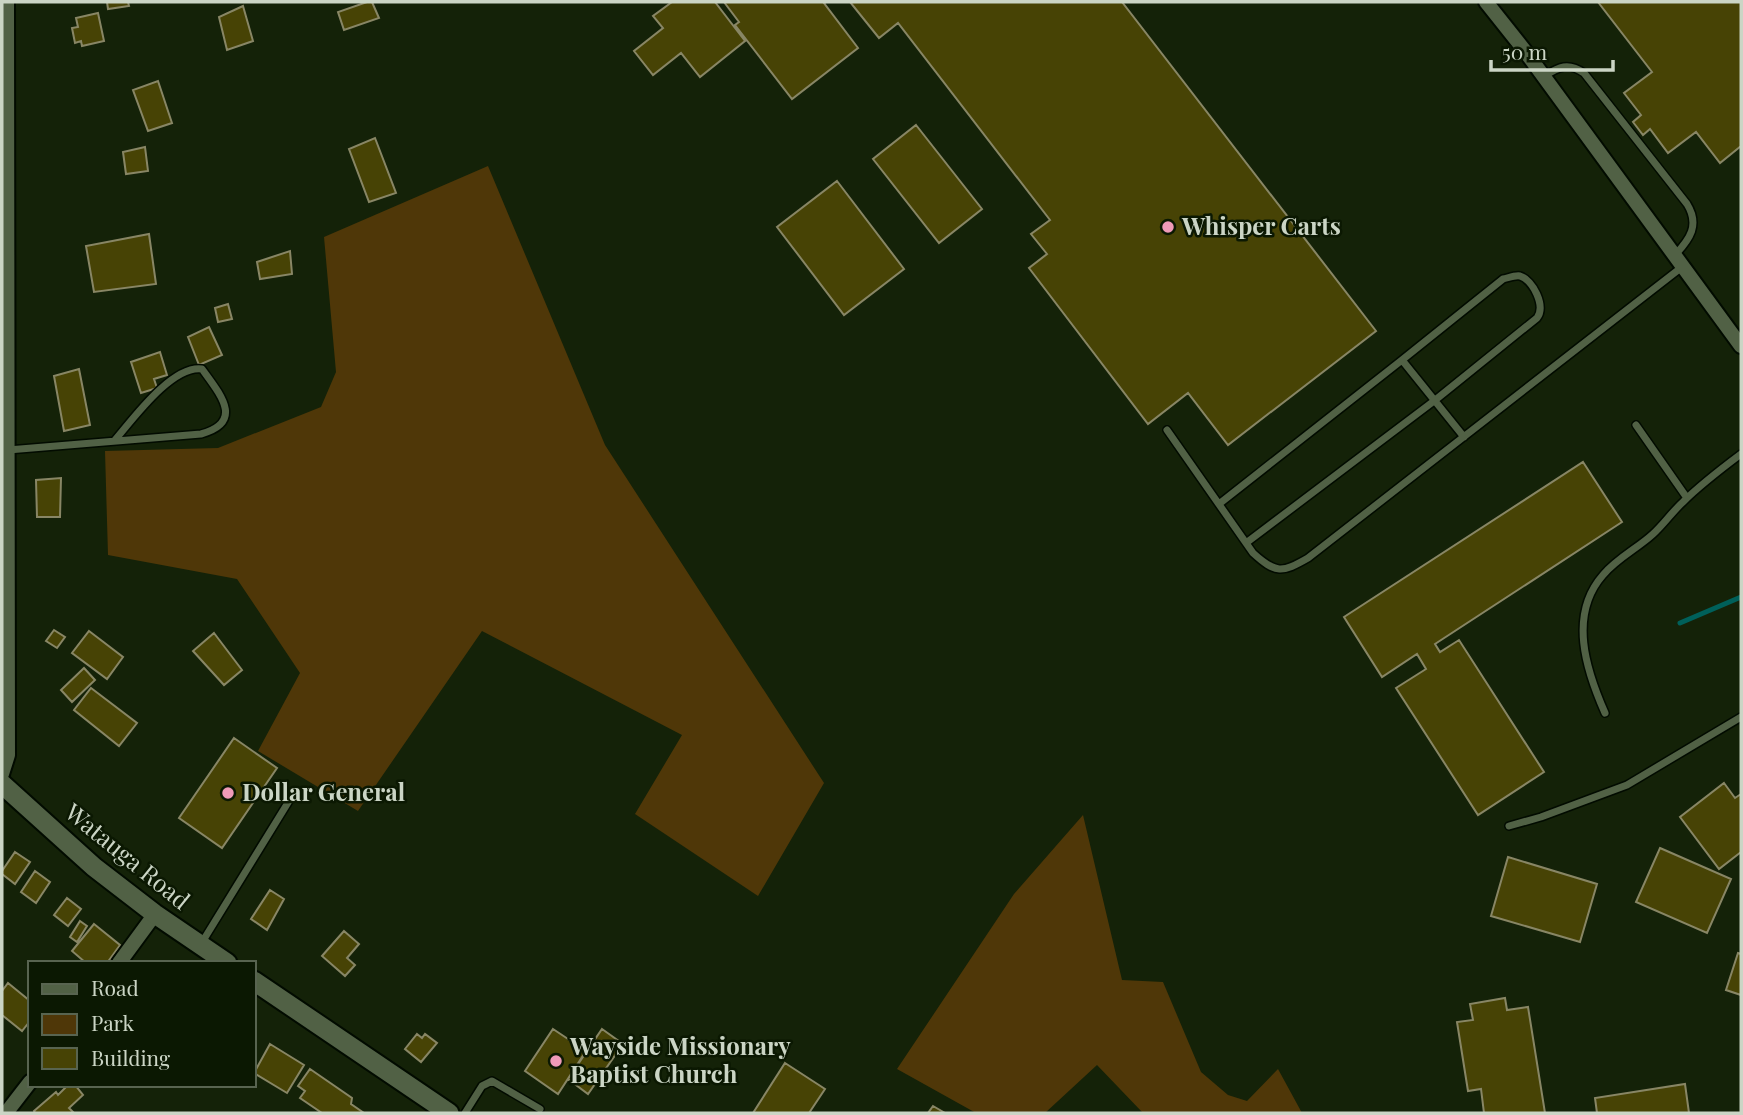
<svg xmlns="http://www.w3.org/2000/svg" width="1743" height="1115" viewBox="0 0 1743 1115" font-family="'Playfair Display',serif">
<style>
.green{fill:#4f3708}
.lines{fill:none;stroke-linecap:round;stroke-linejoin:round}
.stream{stroke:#00605a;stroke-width:5}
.building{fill:#474305;stroke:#888665;stroke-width:2}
.service-casing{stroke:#020b00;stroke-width:10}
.minor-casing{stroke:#020b00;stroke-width:18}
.secondary-casing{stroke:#020b00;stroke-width:23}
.service{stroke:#516145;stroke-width:7}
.minor{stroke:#516145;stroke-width:14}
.secondary{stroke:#516145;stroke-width:19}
.poi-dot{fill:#ef9ab8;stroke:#0b1802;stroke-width:2.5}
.labels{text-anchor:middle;stroke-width:5;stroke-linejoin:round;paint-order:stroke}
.poi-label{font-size:24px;font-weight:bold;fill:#cbd5c5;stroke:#0b1802;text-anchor:start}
.street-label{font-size:24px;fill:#cbd5c5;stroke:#0b1802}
</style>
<rect width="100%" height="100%" fill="#142208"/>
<!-- green -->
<path class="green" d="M488,166L605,445L824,783L758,896L635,814L682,735L482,631L358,811L258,751L300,673L237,579L108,555L105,451L218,448L321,407L336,372L324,237Z
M1083,815L1122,980L1163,982L1201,1072L1228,1095L1247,1101L1278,1069L1302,1113H1143L1097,1065L1045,1113H976L897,1069L1014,894Z"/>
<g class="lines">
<!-- stream -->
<path class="stream" d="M1680,623L1741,597"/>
</g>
<!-- building -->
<path class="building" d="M107,2H128L129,6L108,9Z
M367,2H372L379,18L344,30L338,12Z
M672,2H715L745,41L700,77L681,53L653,75L634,51L663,28L653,16Z
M724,2H826L824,3L858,48L792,99L735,25L739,22Z
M850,2H1122L1376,331L1228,445L1188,393L1148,424L1029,268L1047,254L1031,234L1050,220L898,23L879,38Z
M1598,2H1741V146L1720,163L1696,132L1668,153L1650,129L1643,135L1633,122L1641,115L1624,93L1652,72Z
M243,6L253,41L227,50L219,17Z
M98,13L104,41L82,46L81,41L75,43L72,28L78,27L76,18Z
M158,81L172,123L148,131L133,90Z
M916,125L982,209L939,243L873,159Z
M375,138L396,193L369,202L349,149Z
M145,147L148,171L126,174L123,152Z
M837,181L904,269L844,315L777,227Z
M149,234L156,284L94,292L86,246Z
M290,251L292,274L260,279L257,262Z
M228,304L232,319L218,322L215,308Z
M209,327L222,355L199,365L188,337Z
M160,352L167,375L154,379L157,388L141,393L131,362Z
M79,369L90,425L64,431L54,376Z
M1583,462L1622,522L1435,644L1440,652L1459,640L1544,772L1478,815L1396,688L1426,669L1417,654L1382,677L1344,617Z
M61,478L60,517H37L36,480Z
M54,630L65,637L57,648L46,641Z
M89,631L123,657L107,679L72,653Z
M214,633L242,670L224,685L193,651Z
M84,668L95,680L72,702L61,690Z
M91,688L137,723L119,746L74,710Z
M234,738L277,768L222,848L179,818Z
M1724,783L1735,798L1741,794V852L1719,869L1680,817Z
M1660,848L1731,879L1707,933L1636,902Z
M15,852L30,862L15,884L2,874V871Z
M1508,857L1597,884L1580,942L1491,916Z
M35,871L50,882L36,903L21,892Z
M270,890L284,899L267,930L251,919Z
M67,898L81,909L68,926L54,915Z
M80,921L87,926L77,942L70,937Z
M94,924L120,945L107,963H86L72,951Z
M344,931L359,944L347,958L355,965L345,976L322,956Z
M1738,953L1741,954V995L1726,990Z
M8,983L30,1001V1021L22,1031L2,1015V991Z
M1505,998L1507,1010L1528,1007L1545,1113H1484L1481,1089L1468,1091L1457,1022L1473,1020L1470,1004Z
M553,1029L586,1051L558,1094L525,1071Z
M602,1029L623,1044L588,1094L568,1079Z
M417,1034L422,1038L425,1034L437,1043L421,1062L405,1049Z
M270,1044L304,1065L287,1093L254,1073Z
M785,1063L825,1089L809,1113H753Z
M310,1069L352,1098L351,1104L364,1113H322L300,1098L305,1091L298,1086Z
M1685,1084L1689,1113H1597L1595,1098Z
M68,1085H75L83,1095L69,1108L74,1113H35L34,1111L56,1092L58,1095Z
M933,1106L945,1113H928Z"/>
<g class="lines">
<!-- service casing -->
<g class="service-casing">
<path id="service" d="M1544,76C1559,67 1568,62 1584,73L1687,204C1700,225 1690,239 1675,255
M1636,425L1687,498
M1167,430L1253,553C1276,574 1282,573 1308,558L1682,267
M8,450L201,434C245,422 220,394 202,369C172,365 133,419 115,440
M1219,504L1402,360L1464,437
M1246,543L1434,401L1537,318C1546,306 1533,280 1520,276C1515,275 1508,278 1503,279L1402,360
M1605,713C1586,670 1568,615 1603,575C1617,558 1638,548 1653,534C1664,524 1672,512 1683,502C1701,484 1721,469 1741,454
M1509,826L1541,817L1627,785L1741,717
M201,944L289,801
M465,1113L482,1086L492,1081L540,1109"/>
</g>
<!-- minor casing -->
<g class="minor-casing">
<path id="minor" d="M1486,2L1525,51L1741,346
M2,774L8,755L7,2
M119,963L155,914
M6,1113L30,1082"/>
</g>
<!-- secondary casing -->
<g class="secondary-casing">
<path id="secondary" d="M2,784L94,867L155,914L227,963
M254,981L449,1113"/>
</g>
<!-- service -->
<use href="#service" class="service"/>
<!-- minor -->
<use href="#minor" class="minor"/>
<!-- secondary -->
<use href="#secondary" class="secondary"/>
</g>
<!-- markers -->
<g class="poi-dot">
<circle cx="1168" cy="227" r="7"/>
<circle cx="228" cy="793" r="7"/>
<circle cx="556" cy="1061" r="7"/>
</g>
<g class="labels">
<!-- poi labels -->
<g class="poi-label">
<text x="1182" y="235">Whisper Carts</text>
<text x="242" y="801">Dollar General</text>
<text x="570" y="1055">Wayside Missionary<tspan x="570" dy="28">Baptist Church</tspan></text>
</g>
<!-- street labels -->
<g class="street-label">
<text transform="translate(127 857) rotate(39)" y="8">Watauga Road</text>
</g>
</g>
<!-- border -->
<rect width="1743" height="1115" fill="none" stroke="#cbd5c5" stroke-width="7"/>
<!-- legend -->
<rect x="28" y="961" width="228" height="126" fill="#0b1802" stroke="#586450" stroke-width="2"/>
<rect x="42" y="984" width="35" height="10" fill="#516145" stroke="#586450" stroke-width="2"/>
<text x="91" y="996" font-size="21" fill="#cbd5c5">Road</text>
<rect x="42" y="1014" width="35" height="21" fill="#4f3708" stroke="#586450" stroke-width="2"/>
<text x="91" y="1031" font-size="21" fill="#cbd5c5">Park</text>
<rect x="42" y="1048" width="35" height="21" fill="#474305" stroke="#586450" stroke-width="2"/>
<text x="91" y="1066" font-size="21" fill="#cbd5c5">Building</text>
<!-- scale -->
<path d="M1491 60v10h122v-10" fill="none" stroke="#cbd5c5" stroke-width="3.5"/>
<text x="1502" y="60" font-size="21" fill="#cbd5c5" stroke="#0b1802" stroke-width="5" paint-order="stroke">50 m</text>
</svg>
